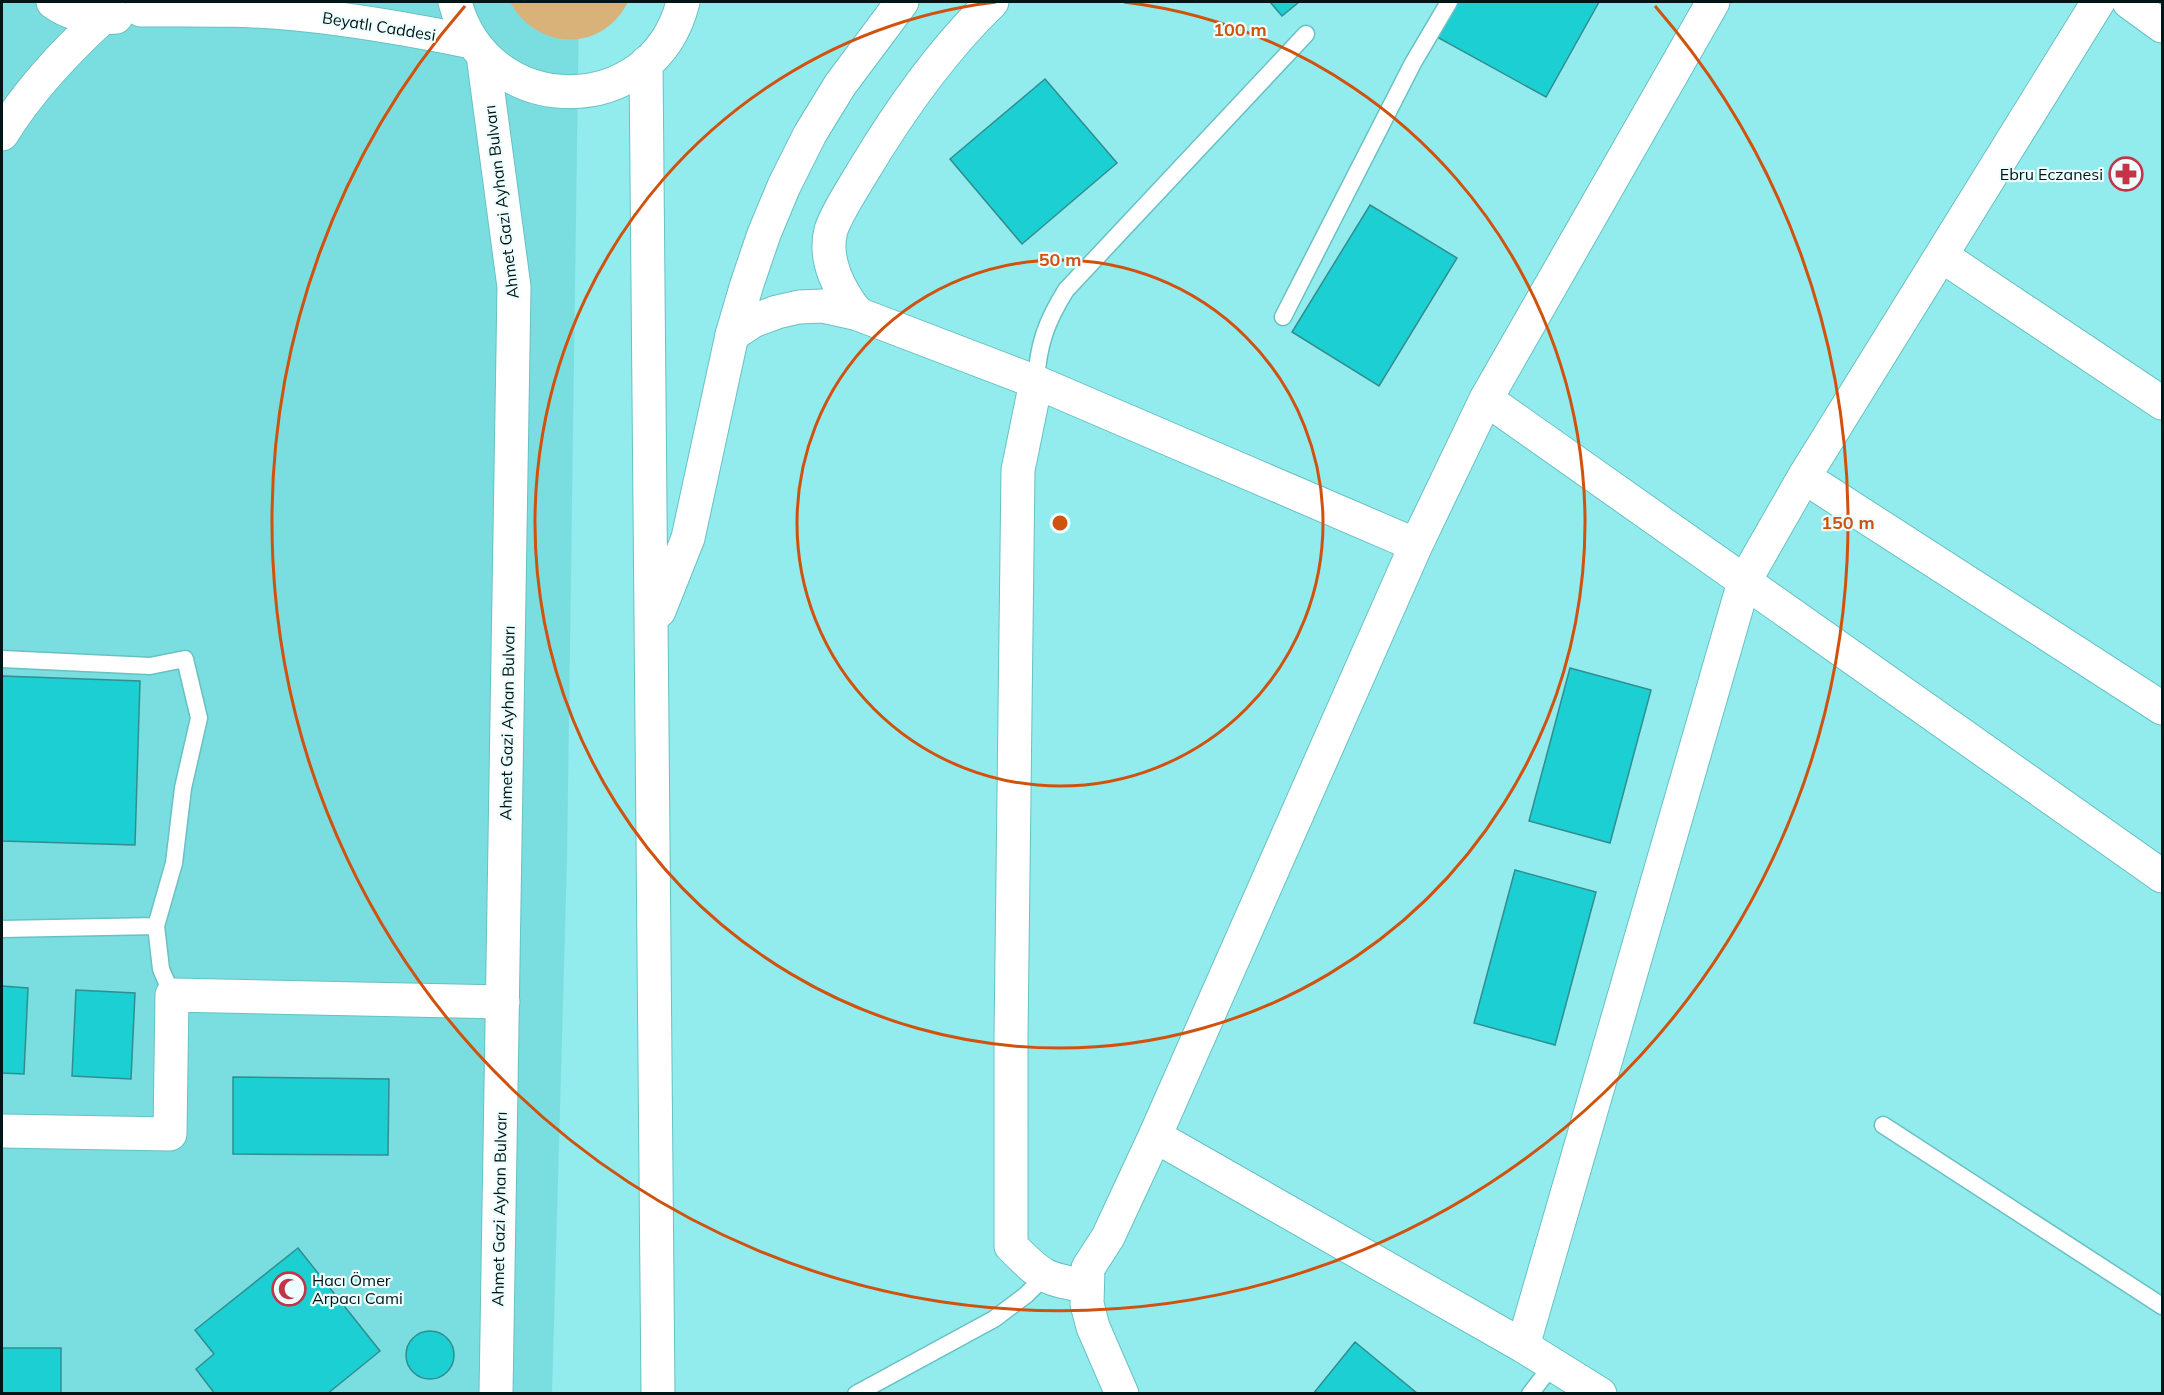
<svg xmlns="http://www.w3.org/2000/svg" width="2164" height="1395" viewBox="0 0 2164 1395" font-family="Mulish,sans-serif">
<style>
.built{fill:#7adddf}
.green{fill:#d8b278}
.building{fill:#1ccfd3;stroke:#308e90;stroke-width:1.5}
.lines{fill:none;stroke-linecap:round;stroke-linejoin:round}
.service-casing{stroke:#68c1c3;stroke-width:19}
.minor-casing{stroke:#68c1c3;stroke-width:35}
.tertiary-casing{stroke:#68c1c3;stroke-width:35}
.primary-casing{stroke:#68c1c3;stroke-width:35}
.service{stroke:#fff;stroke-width:16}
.minor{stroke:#fff;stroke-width:33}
.tertiary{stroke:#fff;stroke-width:33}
.primary{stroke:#fff;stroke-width:33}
.ring{fill:none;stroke:#d1520d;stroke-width:3}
.labels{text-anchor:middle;stroke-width:4.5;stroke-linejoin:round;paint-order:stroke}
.street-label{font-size:16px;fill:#001516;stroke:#eefefe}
.poi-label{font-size:16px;fill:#001516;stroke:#eefefe;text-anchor:end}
.centre{fill:#d1520d;stroke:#eefefe;stroke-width:3}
.ring-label{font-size:18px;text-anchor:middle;font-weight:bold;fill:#d1520d;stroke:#eefefe;stroke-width:4.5;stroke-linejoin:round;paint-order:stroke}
</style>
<rect width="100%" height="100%" fill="#92ebed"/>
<!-- built -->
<path class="built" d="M2,2H579L567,859L552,1393L2,1394Z"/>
<!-- green -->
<path class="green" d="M510,2H628C602,53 537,51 510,2Z"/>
<!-- building -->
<path class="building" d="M1270,2H1299L1282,16Z
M1456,2H1599L1546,97L1437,37Z
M1045,79L1117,163L1022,244L950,159Z
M1370,205L1457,258L1379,386L1292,332Z
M1570,668L1651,690L1610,843L1529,821Z
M2,676L140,681L135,845L2,841Z
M1515,870L1596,892L1555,1045L1474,1023Z
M2,986L28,988L24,1074L2,1073Z
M76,990L135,993L131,1079L72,1076Z
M233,1077L389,1079L388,1155L233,1154Z
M298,1248L380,1351L327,1394H215L196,1369L214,1354L195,1330Z
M406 1355a24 24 0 1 1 48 0a24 24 0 1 1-48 0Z
M1355,1342L1418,1394H1313Z
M2,1348H61V1394H2Z"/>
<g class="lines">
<!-- service casing -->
<g class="service-casing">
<path id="service" d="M1283,317L1413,63L1449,2
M1036,382C1038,345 1046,322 1066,290L1306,34
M2,659L150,666L185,659L199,718L183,788L174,863L156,926L161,969L172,995
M2,929L156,926
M1883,1125L2162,1306
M856,1394L994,1319L1026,1295L1045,1276
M1530,1394L1553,1364"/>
</g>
<!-- minor casing -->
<g class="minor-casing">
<path id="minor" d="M2129,2L2162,26
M1942,256L2162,403
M858,314C840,292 823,260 831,230C836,214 853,188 862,173C899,111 940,52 992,2
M732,335L753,321L777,312L799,307L822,306L858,314L1036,382L1416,545
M1036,382L1018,470L1011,1037V1246C1042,1277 1044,1279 1087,1286
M1486,399L2162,876
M1804,477L2162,708
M2,1131L170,1134L172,995L503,1002
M1155,1136L1523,1346L1600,1394
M1523,1346L1744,582L1804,477L2098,2
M1122,1394L1093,1327L1087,1304L1088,1268L1108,1237L1155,1136L1416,545L1486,399L1713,2"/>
</g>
<!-- tertiary casing -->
<g class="tertiary-casing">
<path id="tertiary" d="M53,2C71,15 93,19 116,17
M141,10C193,10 245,9 297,14C356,20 414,30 472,42
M2,134C29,90 63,54 101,19"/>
</g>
<!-- primary casing -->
<g class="primary-casing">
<path id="primary" d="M455,2C486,121 653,122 683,2
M483,55L514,287L496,1394
M646,63L658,1394
M659,611L688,538L732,335L747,284L764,234L784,186L810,134L840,85L902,2"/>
</g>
<!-- service -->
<use href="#service" class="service"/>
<!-- minor -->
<use href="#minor" class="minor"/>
<!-- tertiary -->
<use href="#tertiary" class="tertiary"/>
<!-- primary -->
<use href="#primary" class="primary"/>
</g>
<!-- distance rings -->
<g class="ring">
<circle cx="1060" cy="523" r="263"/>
<path d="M1124 2A525 525 0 1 1 996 2"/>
<path d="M1655 6A788 788 0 1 1 465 6"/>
</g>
<!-- icons -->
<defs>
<g id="pharmacy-ring" transform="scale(1.725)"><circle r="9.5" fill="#eefefe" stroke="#c43449" stroke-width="1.5"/><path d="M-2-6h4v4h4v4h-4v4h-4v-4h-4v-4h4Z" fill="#c43449"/></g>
<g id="mosque-ring" transform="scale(1.725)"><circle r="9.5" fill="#eefefe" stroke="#c43449" stroke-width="1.5"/><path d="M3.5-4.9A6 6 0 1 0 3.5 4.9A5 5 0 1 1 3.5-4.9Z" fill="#c43449"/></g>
</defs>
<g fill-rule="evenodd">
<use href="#pharmacy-ring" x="2126" y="174"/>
<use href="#mosque-ring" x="289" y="1289"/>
</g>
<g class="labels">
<!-- street labels -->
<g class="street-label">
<text transform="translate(379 26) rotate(9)" y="6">Beyatlı Caddesi</text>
<text transform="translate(501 202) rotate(-97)" y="6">Ahmet Gazi Ayhan Bulvarı</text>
<text transform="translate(507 723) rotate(-89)" y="6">Ahmet Gazi Ayhan Bulvarı</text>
<text transform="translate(499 1209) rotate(-89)" y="6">Ahmet Gazi Ayhan Bulvarı</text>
</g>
<!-- poi labels -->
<g class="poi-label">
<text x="2103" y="180">Ebru Eczanesi</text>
<text x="312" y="1286" text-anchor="start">Hacı Ömer<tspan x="312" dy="18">Arpacı Cami</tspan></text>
</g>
</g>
<circle cx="1060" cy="523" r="9" class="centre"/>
<g class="ring-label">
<text x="1240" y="36">100 m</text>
<text x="1060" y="266">50 m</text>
<text x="1848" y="529">150 m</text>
</g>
<!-- border -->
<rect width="2164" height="1395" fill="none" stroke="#001516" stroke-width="6"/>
</svg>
